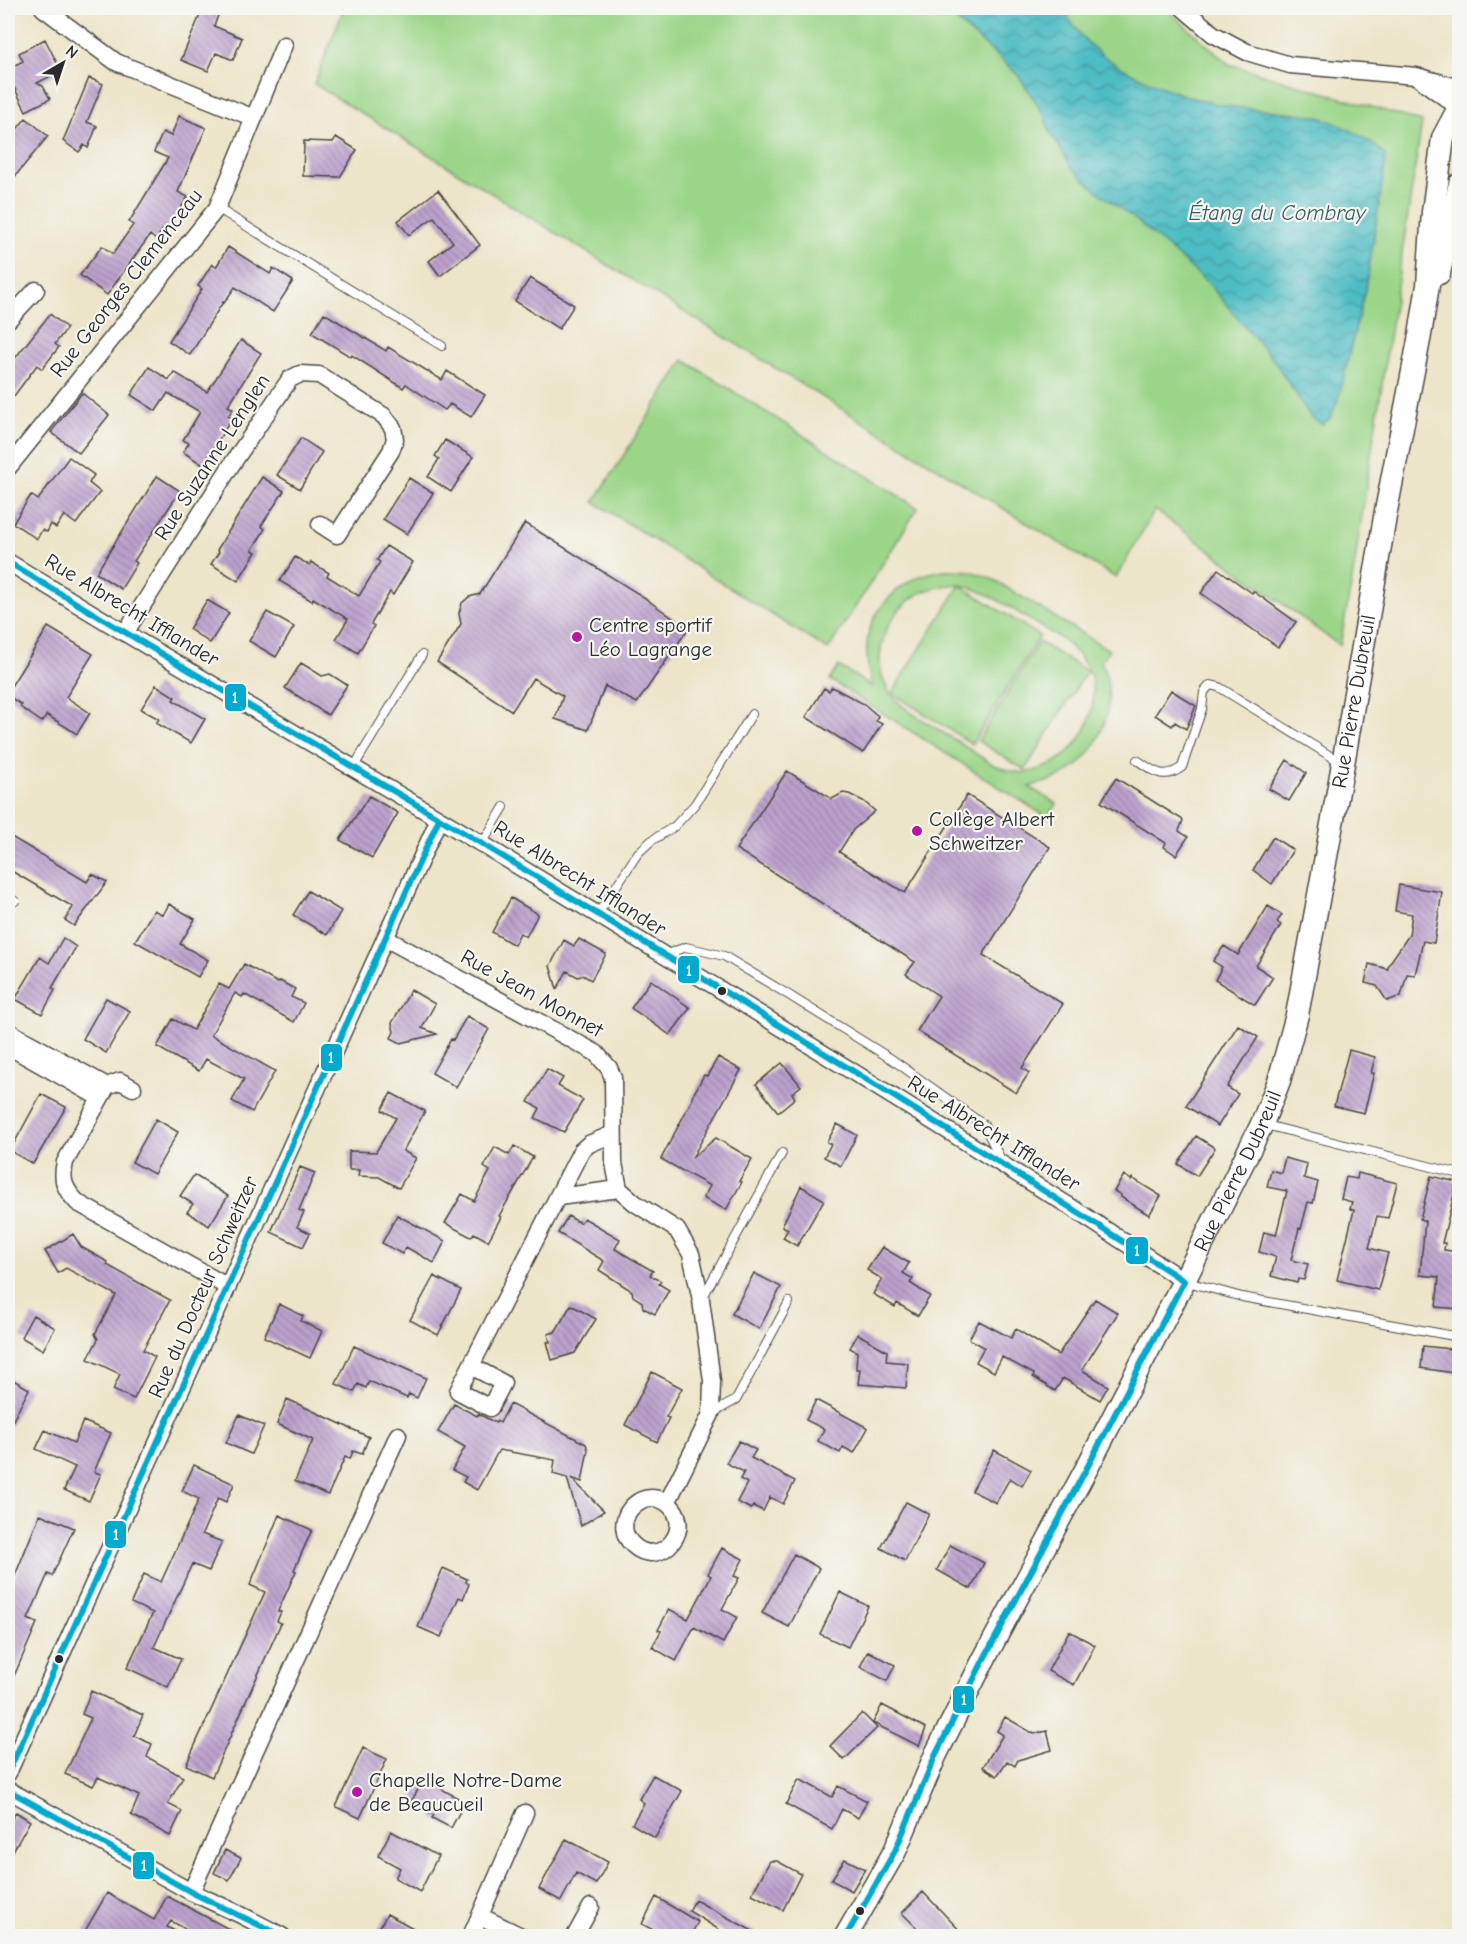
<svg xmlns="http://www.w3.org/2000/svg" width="1467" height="1944" viewBox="0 0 1467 1944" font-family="'Comic Neue',sans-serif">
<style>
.grass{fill:#9bd588;stroke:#63805a;stroke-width:1.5;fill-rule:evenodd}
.water{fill:url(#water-waves);stroke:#3c7478;stroke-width:1.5}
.building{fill:url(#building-back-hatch)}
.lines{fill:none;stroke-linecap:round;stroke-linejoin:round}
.lane-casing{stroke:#484743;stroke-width:10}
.street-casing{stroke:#484743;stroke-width:19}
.secondary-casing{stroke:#484743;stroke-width:25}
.lane{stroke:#fff;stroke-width:8}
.street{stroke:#fff;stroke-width:16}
.secondary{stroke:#fff;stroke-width:22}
.bus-1-casing{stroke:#f6f6f2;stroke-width:10}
.bus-1{stroke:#00a9ce;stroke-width:6}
.poi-dot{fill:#b5179e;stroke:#f6f6f2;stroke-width:2}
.bus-dot{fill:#2b2b2b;stroke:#f6f6f2;stroke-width:2}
.labels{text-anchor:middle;stroke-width:4.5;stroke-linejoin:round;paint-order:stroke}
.street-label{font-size:21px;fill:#2b2b2b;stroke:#f6f6f2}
.poi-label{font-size:21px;fill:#2b2b2b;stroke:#f6f6f2;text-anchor:start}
.water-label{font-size:22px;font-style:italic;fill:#375e61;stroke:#f6f6f2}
.line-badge{stroke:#f6f6f2;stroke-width:2}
.badge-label{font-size:16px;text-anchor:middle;font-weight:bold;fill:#fff}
</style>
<defs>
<pattern id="water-waves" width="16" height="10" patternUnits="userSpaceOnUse" patternTransform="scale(1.5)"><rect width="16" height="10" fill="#4ebdc4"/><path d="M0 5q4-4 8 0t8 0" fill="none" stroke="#419a9f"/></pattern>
<pattern id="building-back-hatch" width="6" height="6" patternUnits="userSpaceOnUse" patternTransform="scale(1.5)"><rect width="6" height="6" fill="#bca1cd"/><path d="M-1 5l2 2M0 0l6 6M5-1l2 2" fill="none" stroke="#9983a7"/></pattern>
</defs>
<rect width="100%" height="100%" fill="#f6f6f2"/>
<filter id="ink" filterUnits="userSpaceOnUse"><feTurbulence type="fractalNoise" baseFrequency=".0167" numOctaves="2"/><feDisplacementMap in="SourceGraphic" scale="12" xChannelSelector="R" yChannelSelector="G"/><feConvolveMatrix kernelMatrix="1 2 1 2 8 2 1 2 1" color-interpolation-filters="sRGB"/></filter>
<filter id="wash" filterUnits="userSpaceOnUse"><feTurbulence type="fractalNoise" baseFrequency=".008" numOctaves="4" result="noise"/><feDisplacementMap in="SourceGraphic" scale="24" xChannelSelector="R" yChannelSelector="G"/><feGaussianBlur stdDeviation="1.35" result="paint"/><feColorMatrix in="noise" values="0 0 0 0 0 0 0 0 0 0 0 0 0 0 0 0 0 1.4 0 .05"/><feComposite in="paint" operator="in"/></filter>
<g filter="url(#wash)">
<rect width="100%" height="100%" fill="#ede5c9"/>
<!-- grass -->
<path class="grass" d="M344,8H1165L1229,64L1422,122L1353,574L1340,646L1155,510L1116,578L314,84Z
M684,360L918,508L828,650L594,502Z
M943,570C965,569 976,571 996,581L1109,650L1101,662C1103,668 1106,674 1107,680C1114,713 1097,755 1068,772C1056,780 1043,783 1029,787L1057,804L1048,818L830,680L839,666L872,687C863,652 863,624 890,597C898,589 906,583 916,578C924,574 934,572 943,570ZM959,584C987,591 1011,608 1036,624C1046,630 1058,636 1067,643C1075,651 1085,662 1089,672C1105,717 1073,765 1028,772C1017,774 1003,769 992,764C973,752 954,739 934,727C919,717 901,708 890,693C867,659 887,608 923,592C934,587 947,585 959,584Z
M960,585L1040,636L972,744L892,693Z
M1039,642L1087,671L1025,770L978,741Z"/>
<!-- water -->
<path class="water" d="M942,8H1064C1076,36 1101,57 1128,71C1157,86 1186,98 1218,104C1248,110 1279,110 1309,115C1324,117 1338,124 1352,131C1364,138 1375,144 1385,155V166L1367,282L1338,400L1331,417L1322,425L1311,417L1275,362L1208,283L1137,221L1102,195L1072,168L1050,132L1044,115L1018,75L1004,62Z"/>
<g id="blocks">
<!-- building -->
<path class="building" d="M203,8H208L219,13L214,26L242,38L233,60L216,53L208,71L181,60Z
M45,39L61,71L37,83L43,86L50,99L26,111L8,75V69L23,61L19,53Z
M89,78L103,84L87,122L97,126L88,148L84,145L79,152L63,141Z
M179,116L206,128L178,192L188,197L166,231L163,229L156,240L150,235L107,295L80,275L102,246L113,254L133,225L129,222L168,158L154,152L163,132L171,136Z
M26,118L48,136L8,185V140Z
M336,137L357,150L340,177L303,176L304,141L333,142Z
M438,190L480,245L440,276L429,261L453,242L434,217L409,235L398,221Z
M228,247L270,274L273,268L293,281L273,312L235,287L224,303L223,302L190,355L169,341L202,289L198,286L212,264L216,267Z
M530,278L574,305L559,329L515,301Z
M324,313L386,351L388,347L442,380L447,371L485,395L471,417L450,404L445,410L406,384L403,388L352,355L351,357L312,333Z
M50,314L67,328L55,344L59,347L42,369L37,365L8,404V367Z
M241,340L261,353L228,406L233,409L228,416L232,418L203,465L183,452L189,443L183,440L200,412L168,393L156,411L131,395L149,367L169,380L174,372L207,392Z
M82,393L109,415L79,453L51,432Z
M301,438L322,452L300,489L277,475Z
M445,440L473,457L451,492L428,477L439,459L435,456Z
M69,457L94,475L89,483L100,492L76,524L64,515L56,528L51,524L47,532L42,530L37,539L13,523L31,495L38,500Z
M157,476L180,491L134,561L137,563L121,589L96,573Z
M262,477L284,491L261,526L265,529L252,550L256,552L238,581L211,564L219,552L217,550Z
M409,478L433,493L407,534L383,519Z
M525,523L642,596L688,629L637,703L605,686L588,730L555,719L563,696L533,678L512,711L437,662L461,624L459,613L462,603L469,597L480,594Z
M386,546L413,562L393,595L390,592L371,624L374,626L358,653L336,639L348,619L313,598L312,601L280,581L295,557L309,565L311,562L329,573L327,576L359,596L380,562L377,560Z
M1218,569L1252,593L1253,591L1296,622L1278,647L1201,593Z
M207,600L229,613L210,643L189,629Z
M267,612L294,627L276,657L249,641Z
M48,627L93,654L66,697L90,713L77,734L47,715L42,722L20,707L22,705L8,696V691Z
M301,663L322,676L330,674L347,685L328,715L285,688Z
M156,685L175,697L173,700L205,719L191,743L156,723L159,719L141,709Z
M832,687L864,704L878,716L876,721L882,724L863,753L806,717L824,688L829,691Z
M1171,690L1196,706L1186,729L1175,722L1172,726L1155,715Z
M1287,760L1306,773L1289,801L1269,789Z
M787,771L832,799L843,793L849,794L863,801L875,811L853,830L839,852L905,893L967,795L1050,847L983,955L1063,1004L1022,1068L1029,1073L1016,1093L917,1031L939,996L906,974L915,962L736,849Z
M1116,778L1183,820L1179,831L1188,837L1176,855L1164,847L1166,843L1101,802Z
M369,796L398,813L372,858L340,840Z
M8,835L87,882L92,874L107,882L74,926L65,920L73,907L8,869Z
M1273,837L1293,850L1272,884L1253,870Z
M1399,885L1442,892L1434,943L1423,941L1415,975L1407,974L1401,996L1387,1001L1377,986L1365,983L1369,964L1388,969L1389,964L1409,935L1412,914L1395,911Z
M308,891L341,911L327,935L293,915Z
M511,898L538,914L526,937L520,933L514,945L492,932Z
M169,904L195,919L180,944L208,960L198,977L135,941L154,910L163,915Z
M1268,906L1282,915L1277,922L1281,925L1256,966L1273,977L1255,1005L1215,980L1222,967L1213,961L1224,946L1238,955Z
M63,938L76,947L52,988L55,990L42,1014L15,999L40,957L49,963Z
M579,939L606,954L591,980L583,975L578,977L567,971L557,989L550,966L564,940L574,946Z
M244,964L278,983L280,981L295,989L291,997L304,1003L294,1022L244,994L242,997L235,993L211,1035L275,1071L252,1112L232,1101L244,1079L206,1059L199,1071L157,1047L173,1019L193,1030L219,984L229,989Z
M651,980L690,1008L670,1035L631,1008Z
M411,990L435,1004L422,1028L437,1034L401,1043L391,1038L394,1032L392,1023Z
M106,998L130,1011L106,1053L83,1039Z
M467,1016L489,1029L456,1087L432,1073L451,1039L453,1040Z
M1238,1025L1258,1037L1227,1087L1238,1094L1218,1126L1186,1106Z
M1349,1050L1375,1057L1371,1073H1374L1364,1113L1334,1106Z
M718,1057L741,1070L692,1158L716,1138L752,1159L739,1181L742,1182L726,1210L703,1198L710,1186L661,1159L693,1098L692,1097L704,1075L707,1076Z
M782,1063L801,1086L792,1093L795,1098L778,1112L756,1084Z
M547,1069L563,1078L558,1086L583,1100L564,1132L535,1118L540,1108L528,1102Z
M391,1093L425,1111L403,1151L416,1158L399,1188L379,1177L358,1176L359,1170H349V1151L376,1152L396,1118L382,1110Z
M41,1094L66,1107L33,1164L10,1151Z
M156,1119L178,1132L154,1174L132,1162Z
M837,1124L857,1135L841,1166L824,1157L831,1144L827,1142Z
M1196,1136L1215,1148L1197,1176L1178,1164Z
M514,1146L533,1157L499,1216L501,1217L488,1241L474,1233L471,1237L445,1223L462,1194L474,1201L490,1171L484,1167L495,1147L509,1155Z
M1285,1158L1307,1164L1304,1178L1318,1182L1313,1203L1308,1202L1301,1229L1299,1228L1291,1260L1308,1264L1304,1280L1298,1279L1297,1283L1271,1276L1276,1257L1259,1252L1264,1232L1276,1235L1287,1191L1267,1187L1271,1170L1281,1173Z
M300,1167L315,1173L299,1210L304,1212L297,1227L310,1233L303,1247L271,1232Z
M1358,1173L1397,1183L1388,1218L1377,1216L1369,1248L1388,1253L1378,1290L1337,1280L1354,1210L1350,1209L1352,1202L1341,1199L1346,1177L1357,1179Z
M194,1175L228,1196L209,1226L187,1212L193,1204L180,1196Z
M1124,1175L1131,1180L1132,1178L1161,1196L1149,1215L1121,1197V1195L1114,1191Z
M1431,1176L1457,1182L1442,1243H1445L1444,1250L1460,1252V1309L1436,1307L1439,1277L1420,1275L1425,1221L1420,1219Z
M801,1186L824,1200L797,1246L783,1238L788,1229L782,1226Z
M397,1215L445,1241L434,1263L406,1247L402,1254L382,1243Z
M568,1216L580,1223L584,1218L620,1239L615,1249L653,1271L650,1275L661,1281L659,1284L669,1290L655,1314L643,1308L642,1302L633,1296L632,1291L599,1270L604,1261L558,1233Z
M73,1234L81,1247L108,1262L107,1265L170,1300L143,1350L155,1357L134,1399L113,1390L120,1374L88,1359L98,1339L95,1334L116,1295L66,1268L58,1273L45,1251Z
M882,1247L909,1263L903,1273L913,1279L910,1283L930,1296L918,1316L897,1303L895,1307L873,1294L882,1279L867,1270Z
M754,1273L781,1287L759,1329L732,1314Z
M434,1276L461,1290L438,1335L410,1320Z
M1095,1299L1118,1313L1082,1370L1108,1386L1100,1400L1063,1378L1055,1391L1033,1377L1034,1374L1002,1357L994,1372L976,1362L984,1347L969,1339L979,1321L1011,1338L1016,1329L1058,1355Z
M279,1304L303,1316L301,1321L322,1331L310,1358L264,1337Z
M571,1305L596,1319L575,1353L552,1360L547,1342H550L548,1334L555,1332Z
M33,1315L55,1328L43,1350L21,1337Z
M858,1334L887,1351L886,1361L908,1363L906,1388L858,1384L860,1369H856L857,1352L850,1348Z
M354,1346L426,1378L417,1398L409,1394L407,1398L369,1381L366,1388L358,1384L354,1392L336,1384Z
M1423,1346L1460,1350V1374L1421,1368Z
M652,1372L682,1388L666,1417L669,1418L657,1442L625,1425Z
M8,1377L29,1389L8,1430Z
M287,1399L369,1437L362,1454L353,1451L350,1459L345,1457L328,1495L295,1481L313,1440L277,1424Z
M816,1400L868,1428L854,1453L843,1447L840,1453L818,1441L824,1429L806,1420Z
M454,1404L477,1416L478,1414L496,1423L497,1421L500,1423L510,1404L586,1444L588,1450L582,1482L571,1478L604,1511L581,1526L567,1478L553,1474L555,1460L499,1450L477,1490L463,1482L466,1477L452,1470L465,1447L438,1432Z
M239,1415L264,1426L251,1454L226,1443Z
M83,1421L111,1433L94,1472L101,1474L89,1501L64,1490L75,1467L36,1449L45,1430L74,1443Z
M739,1441L756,1450L751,1458L795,1481L783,1504L770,1497L763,1511L753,1506L751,1509L737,1502L747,1483L740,1479L744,1472L726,1463Z
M994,1450L1031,1470L1022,1486L1010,1478L996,1503L972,1491Z
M194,1465L234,1484L226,1502L218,1498L202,1534L222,1542L209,1571L192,1564L154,1647L181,1659L168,1687L127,1668L153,1613L131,1603L144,1574L161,1582L199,1499L182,1491Z
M906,1502L929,1514L905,1561L881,1548Z
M40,1514L74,1528L52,1576L48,1574L28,1619L37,1623L8,1690V1593Z
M279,1515L312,1530L294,1570L296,1571L278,1611L281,1612L277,1621L281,1623L212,1777L186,1765L265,1592L250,1585Z
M950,1545L984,1563L971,1589L937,1570Z
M722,1548L743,1559L734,1576L739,1578L722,1609L737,1617L723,1643L694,1627L676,1661L652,1647L661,1631L658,1630L669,1609L688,1619L711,1576L708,1574Z
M794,1554L819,1568L789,1627L762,1613Z
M443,1568L467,1579L466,1582L469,1584L463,1599L459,1597L441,1637L418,1627Z
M840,1592L868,1606L848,1647L820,1634Z
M1069,1631L1095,1645L1074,1685L1048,1671Z
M868,1651L895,1665L887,1681L860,1667Z
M91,1691L143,1715L134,1736L152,1744L147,1757L183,1777L168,1804L182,1811L170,1836L131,1815L139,1796L98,1777L93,1786L65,1774L91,1718L82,1714Z
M882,1705L926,1728L919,1746L873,1723Z
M862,1713L877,1728L844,1760L830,1746Z
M1005,1717L1034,1734L1047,1731L1052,1750L1018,1760L1015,1766L1007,1761L997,1776L983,1767L1003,1735L997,1731Z
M363,1748L387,1759L360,1818L336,1807Z
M653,1775L682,1791L655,1838L632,1824L644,1803L639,1799Z
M424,1779L465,1802L451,1828L432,1818L434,1815L411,1802Z
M799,1779L832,1797L838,1786L867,1801L858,1818L842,1809L832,1829L786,1804Z
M16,1812L30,1821L8,1860V1826Z
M391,1831L438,1856L420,1892L395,1878L400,1868L378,1856Z
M566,1839L608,1862L596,1884L576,1873L561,1901L539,1889Z
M225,1850L241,1858L229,1880L214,1873Z
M845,1859L865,1869L852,1891L831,1880Z
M770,1861H777L801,1874L783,1910L752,1894Z
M923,1892L965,1936H925L902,1913Z
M107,1893L154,1920L167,1896L242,1936H198L171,1921L167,1927L184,1936H94L85,1931Z
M656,1897L698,1922L690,1936H664L642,1924Z
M695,1900L762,1936H729L689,1911Z
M387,1914L428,1936H375Z"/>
</g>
</g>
<g filter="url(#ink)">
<use href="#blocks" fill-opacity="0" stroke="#484743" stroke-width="1.5"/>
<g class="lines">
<!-- lane casing -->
<g class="lane-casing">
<path id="lane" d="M217,208L442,346
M1137,760C1153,771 1164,781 1182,767L1202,709L1204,692L1210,685L1219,687L1340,762
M353,768L422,655
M482,844L504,807
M8,897L15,901
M597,915L638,853L651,841L675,826L695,804L752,714
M664,955L686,947L724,956L787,994L893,1060L984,1125L1002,1162
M1262,1124L1460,1174
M1184,1281L1242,1297L1454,1336
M703,1297L782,1153
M711,1414L736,1400L789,1302"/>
</g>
<!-- street casing -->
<g class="street-casing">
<path id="street" d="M43,8L116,62L254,118
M1183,8L1213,34L1247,52L1290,65L1416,76
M1458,107L1416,76L1460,88
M8,320L36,290
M8,468L217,208L284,45
M8,562L125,633L482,844L716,987L1066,1204L1184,1281
M125,633L232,464L290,379L300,374L319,375L384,416L393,428L395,439L391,451L337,535L320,524
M385,938L596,1053L609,1068L613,1078L614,1163L619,1189L635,1203L677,1230L691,1254L701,1300L712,1381L711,1414L667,1503C697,1525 662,1570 634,1546C608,1524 639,1484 667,1503
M8,1031L107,1086
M8,1046L100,1098
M133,1088L120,1081L107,1086L65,1162C61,1180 64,1189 78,1203L228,1287
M558,1197L619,1189
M471,1366L503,1383L490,1408L458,1391L581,1151L589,1144L613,1134
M8,1773L439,819
M8,1790L191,1892L239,1914L282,1936
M191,1892L398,1435
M480,1916L521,1936
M471,1936L525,1813
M575,1936L591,1907"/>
</g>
<!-- secondary casing -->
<g class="secondary-casing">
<g id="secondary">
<path d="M1439,273L1460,184"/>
<path id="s1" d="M846,1936L895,1851L936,1754L984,1659L1089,1464L1184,1281L1262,1124L1279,1081L1297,1015L1343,764L1386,511L1420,335L1428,285L1433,212L1443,138L1460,106"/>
</g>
</g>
<!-- lane -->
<use href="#lane" class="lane"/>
<!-- street -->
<use href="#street" class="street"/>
<!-- secondary -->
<use href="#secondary" class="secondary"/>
<!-- bus-1 casing -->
<g class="bus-1-casing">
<path id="bus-1" d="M8,562C166,658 326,750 484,845C719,988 954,1131 1184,1281L1089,1464L984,1659L936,1754L895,1851L846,1936
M8,1773L439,819
M8,1790L191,1892L282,1936"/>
</g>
<!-- bus-1 -->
<use href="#bus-1" class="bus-1"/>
</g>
</g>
<!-- markers -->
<g class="poi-dot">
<circle cx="577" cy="637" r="6"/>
<circle cx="917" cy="831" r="6"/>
<circle cx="357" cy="1792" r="6"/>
</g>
<g class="bus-dot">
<circle cx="722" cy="991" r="5"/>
<circle cx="59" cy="1659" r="5"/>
<circle cx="860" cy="1911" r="5"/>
</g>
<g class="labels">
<!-- street labels -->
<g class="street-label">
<text transform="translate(126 283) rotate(-52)" y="7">Rue Georges Clemenceau</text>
<text transform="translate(212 457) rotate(-57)" y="7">Rue Suzanne Lenglen</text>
<text transform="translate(132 610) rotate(31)" y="7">Rue Albrecht Ifflander</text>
<text dy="7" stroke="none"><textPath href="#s1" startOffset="1346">Rue Pierre Dubreuil</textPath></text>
<text transform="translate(580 878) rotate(32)" y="7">Rue Albrecht Ifflander</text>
<text transform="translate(532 993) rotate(29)" y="7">Rue Jean Monnet</text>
<text transform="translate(994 1133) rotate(32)" y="7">Rue Albrecht Ifflander</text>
<text dy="7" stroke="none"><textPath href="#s1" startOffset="860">Rue Pierre Dubreuil</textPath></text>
<text transform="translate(203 1287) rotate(-66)" y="7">Rue du Docteur Schweitzer</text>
</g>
<!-- poi labels -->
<g class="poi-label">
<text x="589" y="632">Centre sportif<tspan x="589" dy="24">Léo Lagrange</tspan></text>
<text x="929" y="826">Collège Albert<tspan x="929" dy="24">Schweitzer</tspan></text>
<text x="369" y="1787">Chapelle Notre-Dame<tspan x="369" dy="24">de Beaucueil</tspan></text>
</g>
<!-- water labels -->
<g class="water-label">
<text x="1277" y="220">Étang du Combray</text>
</g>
</g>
<g class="line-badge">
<rect x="224" y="683" width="23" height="29" rx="6" fill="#00a9ce"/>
<rect x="677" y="955" width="23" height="29" rx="6" fill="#00a9ce"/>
<rect x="320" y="1043" width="23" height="29" rx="6" fill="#00a9ce"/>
<rect x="1125" y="1236" width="24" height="29" rx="6" fill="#00a9ce"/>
<rect x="104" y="1520" width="23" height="29" rx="6" fill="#00a9ce"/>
<rect x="952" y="1685" width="23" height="29" rx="6" fill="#00a9ce"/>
<rect x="132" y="1851" width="23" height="29" rx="6" fill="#00a9ce"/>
</g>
<g class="badge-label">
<text x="235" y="703">1</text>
<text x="689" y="976">1</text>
<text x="331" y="1063">1</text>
<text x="1137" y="1256">1</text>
<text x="116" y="1540">1</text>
<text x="964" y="1705">1</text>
<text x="144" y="1871">1</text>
</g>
<!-- margin -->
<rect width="1467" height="1944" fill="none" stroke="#f6f6f2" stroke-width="30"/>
<!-- north arrow -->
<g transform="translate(63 63) rotate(39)" stroke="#f6f6f2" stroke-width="4.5" paint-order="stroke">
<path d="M0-4.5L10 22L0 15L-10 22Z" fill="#2b2b2b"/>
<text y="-9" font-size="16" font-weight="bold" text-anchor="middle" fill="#2b2b2b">N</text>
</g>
</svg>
